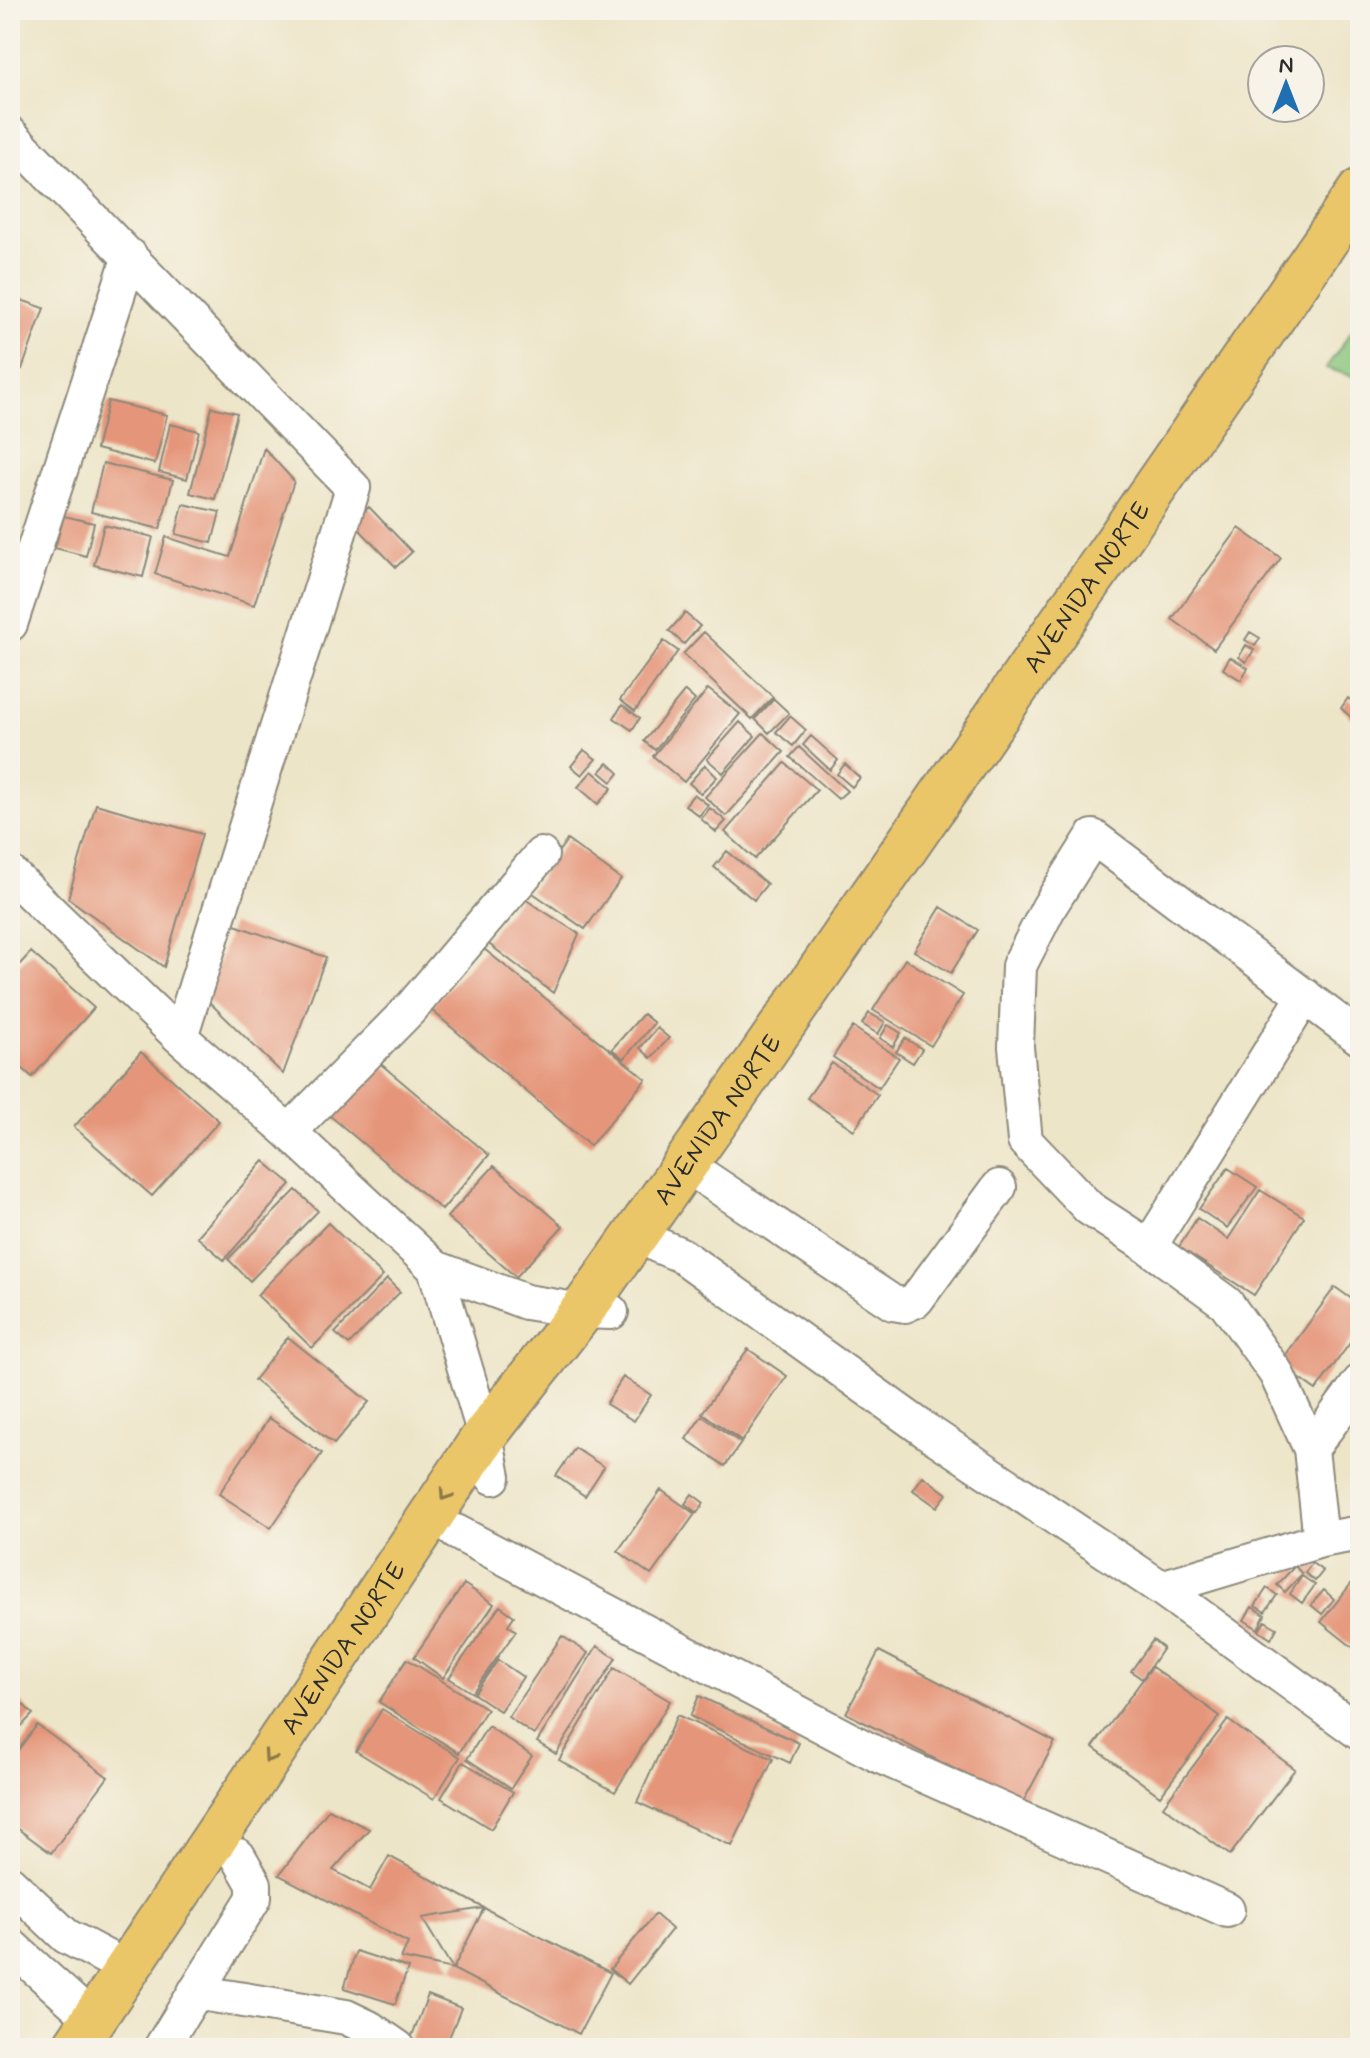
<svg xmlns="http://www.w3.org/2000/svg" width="1370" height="2058" viewBox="0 0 1370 2058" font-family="Mynerve,sans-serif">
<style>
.green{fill:#87c47a;stroke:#597852;stroke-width:2}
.building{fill:#e59579}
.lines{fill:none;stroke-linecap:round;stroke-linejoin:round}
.minor-casing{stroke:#8c887a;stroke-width:38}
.major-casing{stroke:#8c887a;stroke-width:48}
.minor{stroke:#fff;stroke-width:34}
.major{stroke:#ebc669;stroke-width:44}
.oneway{stroke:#8b784a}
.labels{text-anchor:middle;stroke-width:6;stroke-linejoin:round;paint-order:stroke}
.street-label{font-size:26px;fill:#2b2b2b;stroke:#f7f3e8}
</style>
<rect width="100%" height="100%" fill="#f7f3e8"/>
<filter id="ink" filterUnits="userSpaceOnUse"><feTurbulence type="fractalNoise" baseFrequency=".0125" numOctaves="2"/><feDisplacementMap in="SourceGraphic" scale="16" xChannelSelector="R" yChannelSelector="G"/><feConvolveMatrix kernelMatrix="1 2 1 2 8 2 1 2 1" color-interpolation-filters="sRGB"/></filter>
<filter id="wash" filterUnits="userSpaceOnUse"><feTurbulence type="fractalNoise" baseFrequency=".006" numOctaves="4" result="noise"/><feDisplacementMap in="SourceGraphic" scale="32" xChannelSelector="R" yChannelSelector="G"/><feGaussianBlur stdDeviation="1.8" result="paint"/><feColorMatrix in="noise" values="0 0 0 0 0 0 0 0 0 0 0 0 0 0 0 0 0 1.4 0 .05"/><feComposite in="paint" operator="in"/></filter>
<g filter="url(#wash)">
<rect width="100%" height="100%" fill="#ede5c8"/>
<!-- green -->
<path class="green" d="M1360,319V379L1326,368Z"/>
<g id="blocks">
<!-- building -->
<path class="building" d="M10,296L44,308L22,369L10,365Z
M108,401L167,415L155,464L96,449Z
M212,407L237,413L215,499L190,493Z
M170,424L199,431L187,479L159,472Z
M264,448L294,481L254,605L155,574L166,537L230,557Z
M103,463L173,480L160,529L91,512Z
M183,504L220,512L212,543L176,534Z
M369,507L412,552L396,567L353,523Z
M64,516L94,523L86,556L55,548Z
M104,525L153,537L143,577L94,565Z
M1239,528L1281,558L1214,649L1172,619Z
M685,613L700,626L684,644L669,631Z
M704,632L773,697L752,719L683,654Z
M1250,632L1260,638L1255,646L1245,640Z
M664,641L678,651L635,711L620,700Z
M1246,645L1254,650L1246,662L1239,657Z
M1230,657L1248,668L1241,680L1223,669Z
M708,689L740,714L684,782L653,756Z
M685,691L695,700L655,750L644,741Z
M1348,698L1360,708V715L1355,721L1341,708Z
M774,699L789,713L769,733L755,719Z
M622,705L640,718L632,730L614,718Z
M790,716L806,730L793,746L776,732Z
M740,722L755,736L723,773L707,759Z
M763,733L784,752L726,816L705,797Z
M811,736L838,760L830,770L803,745Z
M799,747L847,791L838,799L790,757Z
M584,750L596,759L582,775L571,766Z
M608,763L619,773L612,782L600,772Z
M785,763L817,790L755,859L725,832Z
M845,764L860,778L852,787L837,774Z
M705,765L717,777L701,794L689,783Z
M592,771L612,788L598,804L578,787Z
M694,794L708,805L699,816L685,805Z
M96,804L202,834L164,967L68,898Z
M710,808L726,821L716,832L701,819Z
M567,840L621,879L585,929L530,891Z
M727,851L767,884L754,900L714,867Z
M520,896L579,934L553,993L485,941Z
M941,907L978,930L951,973L914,951Z
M232,924L326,957L283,1074L206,999Z
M484,949L646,1079L590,1146L429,1008Z
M31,952L94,1008L32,1077L10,1057V975Z
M905,959L963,995L931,1046L873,1010Z
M869,1013L885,1022L878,1034L862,1024Z
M643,1014L654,1023L624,1059L612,1049Z
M888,1025L901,1033L893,1047L880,1038Z
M853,1027L899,1058L879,1088L833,1057Z
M657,1028L669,1038L651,1058L640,1048Z
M905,1038L922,1049L913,1063L896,1052Z
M141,1052L219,1121L152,1196L74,1127Z
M376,1060L489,1155L442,1210L329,1115Z
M832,1063L878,1095L854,1130L807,1098Z
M264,1161L291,1184L224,1260L197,1237Z
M494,1166L563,1226L516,1277L447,1217Z
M1228,1168L1257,1187L1227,1228L1199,1209Z
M296,1190L318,1211L250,1281L228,1259Z
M1260,1190L1304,1217L1254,1295L1179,1247L1197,1218L1228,1239Z
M328,1223L383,1276L312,1348L257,1295Z
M387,1279L400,1292L349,1345L335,1333Z
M1335,1287L1360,1305V1329L1316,1390L1279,1364Z
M288,1337L369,1402L334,1444L254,1380Z
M748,1349L787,1376L742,1441L702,1413Z
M623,1377L651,1395L634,1421L606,1404Z
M702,1416L741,1443L725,1466L686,1439Z
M269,1418L322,1453L271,1528L219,1494Z
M575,1448L604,1467L585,1496L556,1476Z
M923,1476L947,1494L937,1507L913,1490Z
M661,1490L695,1514L651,1575L618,1551Z
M692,1494L704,1503L697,1513L685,1504Z
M1312,1563L1323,1571L1315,1581L1305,1573Z
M1295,1566L1302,1574L1285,1592L1277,1585Z
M1358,1575L1360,1577V1653L1321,1622Z
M1302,1576L1315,1585L1302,1603L1290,1594Z
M464,1584L494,1604L443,1678L414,1657Z
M1267,1588L1277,1595L1265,1612L1255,1606Z
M1324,1590L1334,1599L1322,1614L1311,1605Z
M500,1606L514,1616L508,1625L516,1631L472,1693L449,1678Z
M1252,1607L1265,1615L1258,1629L1244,1620Z
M1265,1621L1277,1628L1271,1639L1259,1631Z
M562,1636L588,1653L534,1735L508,1717Z
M1153,1640L1163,1648L1142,1679L1131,1671Z
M597,1646L616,1658L556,1754L537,1742Z
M879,1651L1055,1742L1022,1804L846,1713Z
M407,1659L487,1709L459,1753L379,1702Z
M498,1660L523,1677L500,1711L474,1694Z
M1152,1667L1220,1716L1160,1796L1093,1747Z
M614,1668L670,1701L615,1792L559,1760Z
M10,1692L33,1714L10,1738Z
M699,1696L799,1743L790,1763L690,1716Z
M382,1709L460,1757L434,1799L356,1751Z
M677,1715L773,1759L732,1846L637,1802Z
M1228,1720L1295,1769L1230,1855L1163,1806Z
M37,1725L108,1777L51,1853L10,1823V1761Z
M488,1726L532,1756L511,1788L467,1759Z
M463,1762L513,1792L491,1829L441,1798Z
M329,1809L369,1829L333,1870L370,1890L389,1856L484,1908L611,1973L579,2034L453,1969L484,1908L422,1918L453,1969L401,1958L408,1943L279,1875Z
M655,1914L672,1929L628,1984L610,1969Z
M356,1951L408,1968L395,2004L344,1988Z
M428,1995L461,2008L445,2048H427L410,2041Z"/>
</g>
</g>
<g filter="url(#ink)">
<use href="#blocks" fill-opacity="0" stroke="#8c887a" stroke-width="2"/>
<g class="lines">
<!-- minor casing -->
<g class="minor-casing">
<path id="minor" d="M10,134L353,488L180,1037
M10,624L130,256
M10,873L180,1037L289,1132L435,1268L526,1302L582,1311L611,1312
M289,1132L411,1008L541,855
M704,1177L893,1303L905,1305L916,1300L999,1187
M657,1245L681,1255L925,1430L1161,1588L1360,1733
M1149,1247L1305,996
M435,1268L485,1435L493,1477
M1311,1449L1360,1382
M456,1532L878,1755L1227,1910
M1321,1540L1311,1449L1276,1373L1226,1303L1149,1247L1089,1208L1025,1141L1016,1047L1019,966L1049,907L1093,837L1360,1038
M1161,1588L1321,1540L1360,1533
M10,1883L66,1936L128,1969
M10,1945L93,2020
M195,1992L346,2017L369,2028L398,2048
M161,2048L254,1898V1884L238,1856"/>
</g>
<!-- major casing -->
<g class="major-casing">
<g id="major">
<path id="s1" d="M74,2048L485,1435L582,1311L737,1091L1360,191"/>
</g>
</g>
<!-- minor -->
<use href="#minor" class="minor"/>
<!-- major -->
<use href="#major" class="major"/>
</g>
<!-- one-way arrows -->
<defs><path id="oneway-chevron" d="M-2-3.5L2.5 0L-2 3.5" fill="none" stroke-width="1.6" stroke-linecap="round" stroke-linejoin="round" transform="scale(2)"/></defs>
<g class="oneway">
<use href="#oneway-chevron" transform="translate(445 1495) rotate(124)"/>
<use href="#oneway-chevron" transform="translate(269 1757) rotate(124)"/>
</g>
</g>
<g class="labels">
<!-- street labels -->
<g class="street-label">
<text dy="9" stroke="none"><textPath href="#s1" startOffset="1778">AVENIDA NORTE</textPath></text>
<text dy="9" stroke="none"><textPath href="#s1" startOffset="1130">AVENIDA NORTE</textPath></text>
<text dy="9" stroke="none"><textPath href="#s1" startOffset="482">AVENIDA NORTE</textPath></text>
</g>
</g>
<!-- margin -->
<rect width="1370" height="2058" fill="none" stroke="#f7f3e8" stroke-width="40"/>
<!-- north arrow -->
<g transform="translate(1286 84)"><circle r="38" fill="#f7f3e8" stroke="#a5a39c" stroke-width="2"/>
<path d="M0-6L14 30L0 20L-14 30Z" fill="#1f6fb2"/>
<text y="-12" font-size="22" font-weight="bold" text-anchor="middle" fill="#2b2b2b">N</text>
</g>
</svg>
